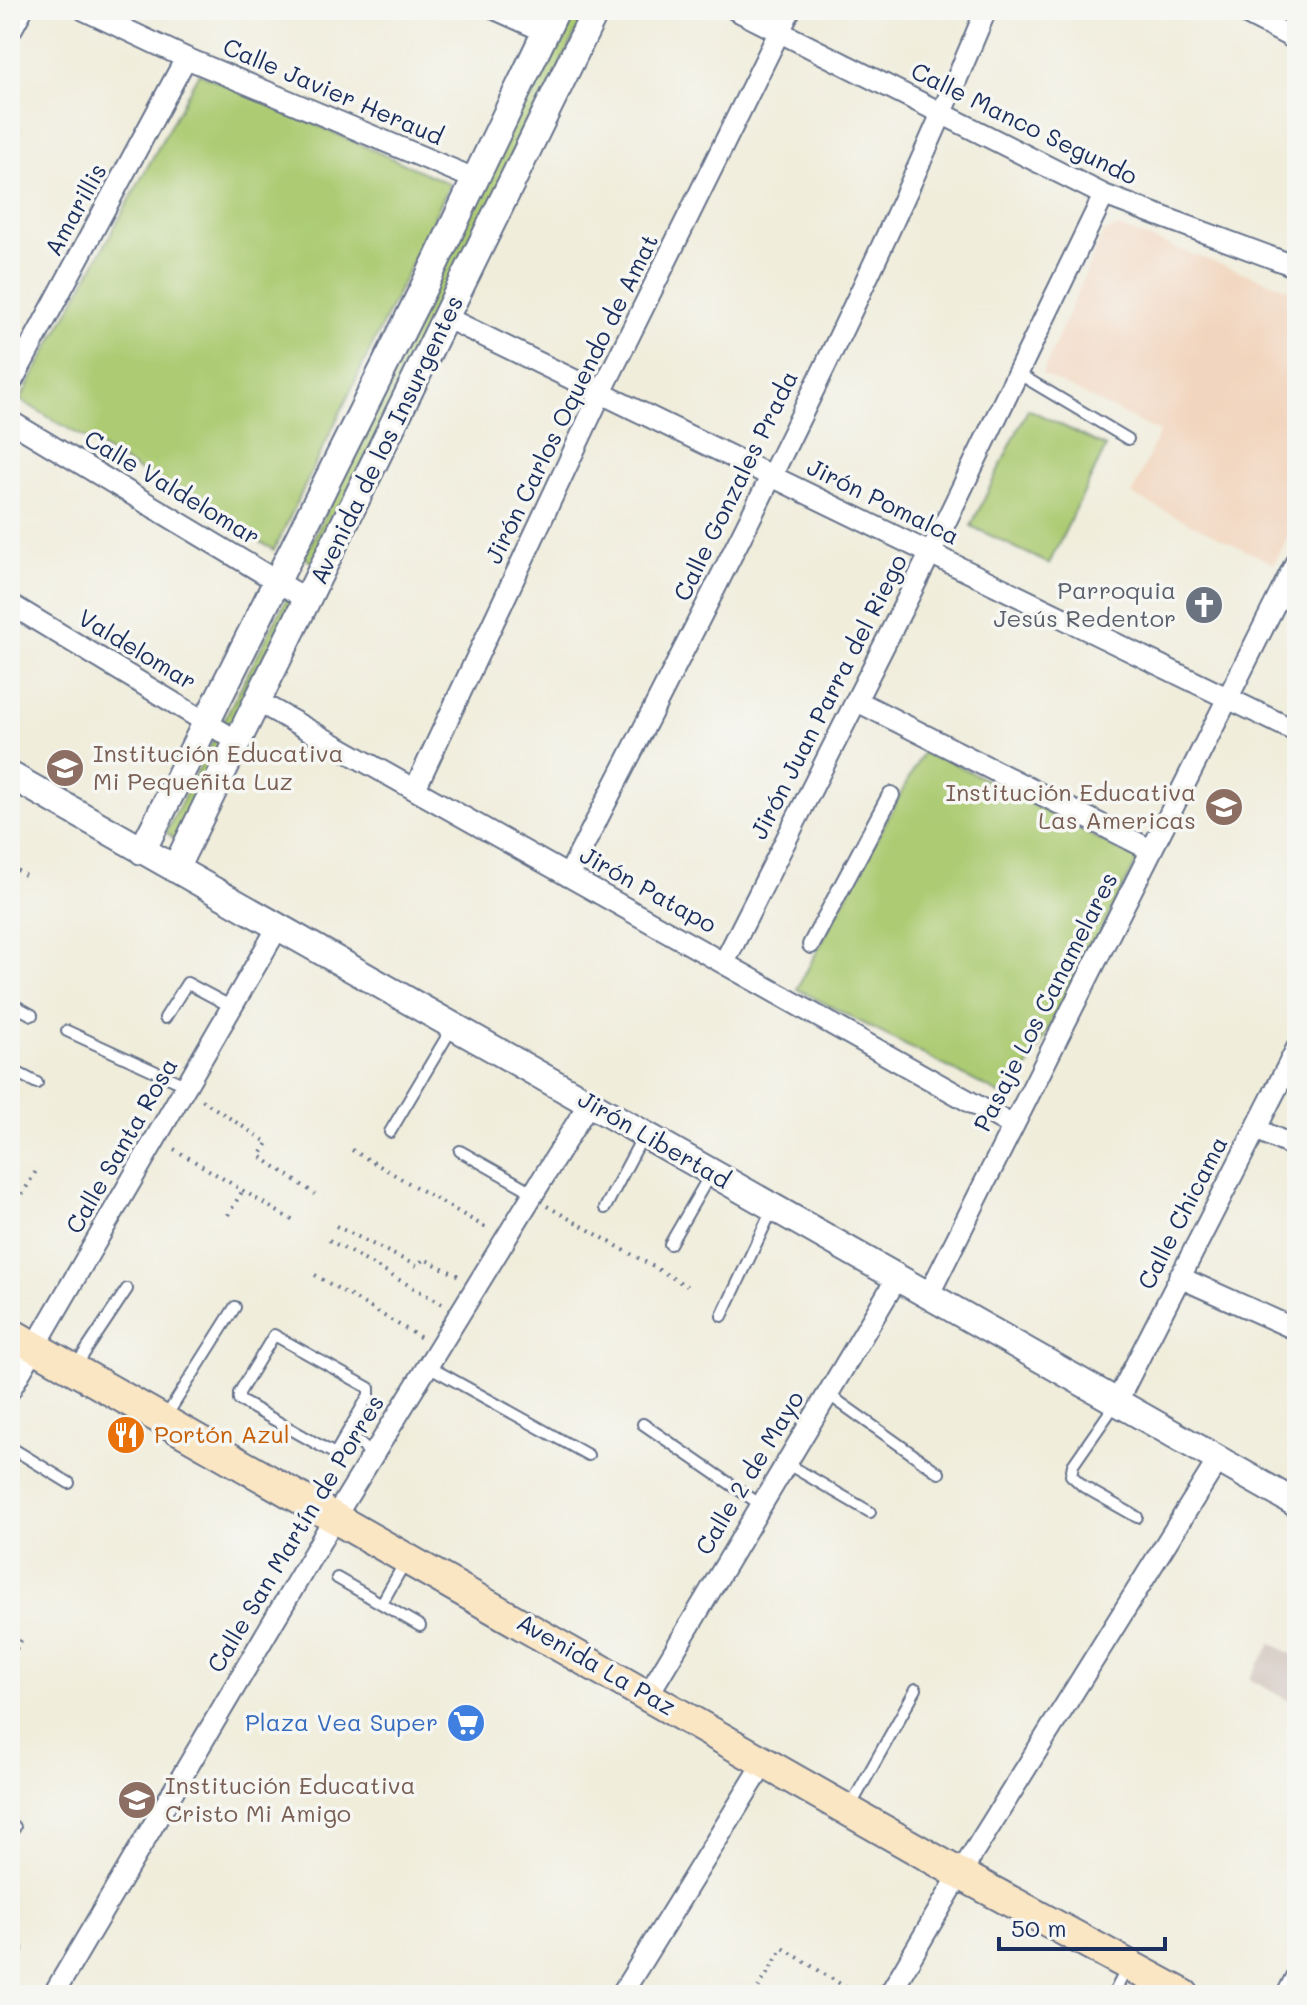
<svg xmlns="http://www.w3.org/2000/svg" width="1307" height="2005" viewBox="0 0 1307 2005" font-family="Mali,sans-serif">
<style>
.built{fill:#f2d5be}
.industrial{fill:#cfc1ba}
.green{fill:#accb72;stroke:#647d68;stroke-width:2}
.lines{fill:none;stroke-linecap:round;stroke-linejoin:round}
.service-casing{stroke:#66728a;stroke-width:14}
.pedestrian-casing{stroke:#66728a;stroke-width:20}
.minor-casing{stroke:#66728a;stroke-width:24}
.tertiary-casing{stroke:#66728a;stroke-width:30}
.secondary-casing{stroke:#66728a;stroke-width:34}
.path{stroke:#66728a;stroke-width:4;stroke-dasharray:2 6;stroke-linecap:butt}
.service{stroke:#fff;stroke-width:10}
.pedestrian{stroke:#fff;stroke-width:16}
.minor{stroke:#fff;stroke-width:20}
.tertiary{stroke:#fff;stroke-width:26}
.secondary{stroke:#fbe6c4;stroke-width:30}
.labels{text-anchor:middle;stroke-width:7;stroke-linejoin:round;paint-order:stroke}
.street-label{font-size:24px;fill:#1b2f5e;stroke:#f6f6f2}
.worship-label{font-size:24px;fill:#5b616d;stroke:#f6f6f2;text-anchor:end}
.education-label{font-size:24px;fill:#785e54;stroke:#f6f6f2;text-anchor:start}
.food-label{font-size:24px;fill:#c56008;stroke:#f6f6f2;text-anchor:start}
.shop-label{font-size:24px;fill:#366cbe;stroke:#f6f6f2;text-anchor:end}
</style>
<rect width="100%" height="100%" fill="#f6f6f2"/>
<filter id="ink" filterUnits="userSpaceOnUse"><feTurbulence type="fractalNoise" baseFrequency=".0125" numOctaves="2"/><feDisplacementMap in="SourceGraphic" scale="16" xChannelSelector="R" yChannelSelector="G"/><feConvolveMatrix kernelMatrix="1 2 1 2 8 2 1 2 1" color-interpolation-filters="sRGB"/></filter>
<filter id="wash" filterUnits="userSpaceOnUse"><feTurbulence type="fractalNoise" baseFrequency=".006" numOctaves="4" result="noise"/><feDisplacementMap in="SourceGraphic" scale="32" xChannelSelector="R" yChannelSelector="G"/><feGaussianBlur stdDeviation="1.8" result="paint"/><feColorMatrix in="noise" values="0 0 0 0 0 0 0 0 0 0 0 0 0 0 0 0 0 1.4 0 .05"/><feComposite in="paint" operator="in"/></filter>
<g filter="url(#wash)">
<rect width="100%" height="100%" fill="#f0eddb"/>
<!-- built -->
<path class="built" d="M1118,227L1297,292V521L1274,564L1132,495L1159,432L1042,374L1103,233Z"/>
<!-- industrial -->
<path class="industrial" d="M1272,1643L1297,1657V1705L1249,1679Z"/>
<!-- green -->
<path class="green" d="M559,10H587L318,565L304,558L451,250Z
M199,73L450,184L274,550L20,400Z
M1028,409L1106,447L1049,564L971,526Z
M289,594L298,602L177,841L166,832Z
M925,748L1138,860L1011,1100L797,989Z"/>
</g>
<g filter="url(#ink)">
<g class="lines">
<!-- service casing -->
<g class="service-casing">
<path id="service" d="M1019,374L1128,439
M10,1003L32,1015
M165,1018L187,983L232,1007
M67,1031L187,1086
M10,1069L37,1083
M390,1132L452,1028
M460,1151L534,1193
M605,1208L643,1136
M670,1244L711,1173
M722,1316L772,1210
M274,1335L369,1388V1395L335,1454L239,1400V1393Z
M428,1366L588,1455
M75,1367L127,1289
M828,1394L939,1473
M1116,1403L1073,1465L1071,1475L1084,1487L1137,1517
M165,1418L235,1307
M643,1424L761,1505
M348,1432L373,1456
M10,1447L69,1483
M786,1463L870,1512
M337,1578L420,1626
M382,1603L405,1562
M850,1807L916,1689
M10,1832L15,1827
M10,1962L17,1949
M1113,1995L1127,1968"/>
</g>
<!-- pedestrian casing -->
<g class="pedestrian-casing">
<path id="pedestrian" d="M811,945L891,795"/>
</g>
<!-- minor casing -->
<g class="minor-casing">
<path id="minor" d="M84,10L186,58L475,179
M497,10L546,32
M736,10L1104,195L1297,267
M1239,10L1297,40
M10,32L22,10
M447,318L1297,732
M10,385L186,58
M10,421L308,600
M10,604L237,741
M257,701L1013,1126
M857,701L1151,850
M415,789L601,393L790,10
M568,876C714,591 863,306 986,10
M724,963L930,554L1104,195
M1256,1129L1297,1148
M1179,1277L1297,1330
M928,1296L1297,560
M10,1390L278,927
M1116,1403L1297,1048
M648,1695L897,1278
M53,1995L335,1517L589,1103
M621,1995L766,1760
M889,1995L960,1874L1218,1460
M1287,1995L1297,1975"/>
</g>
<!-- tertiary casing -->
<g class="tertiary-casing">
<path id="tertiary" d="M10,775L1297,1504
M142,851L420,295L556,10
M175,869L596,10"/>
</g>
<!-- secondary casing -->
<g class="secondary-casing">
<path id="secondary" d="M10,1333L960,1874L1184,1995"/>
</g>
<!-- path -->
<path class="path" d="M10,866L25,875
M202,1100L268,1143L260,1156L315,1194
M174,1149L295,1222
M352,1150L488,1229
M547,1206L687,1286
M10,1215L36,1171
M228,1215L243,1190
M336,1226L417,1266L424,1259L461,1277
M329,1240L442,1304
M315,1275L423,1339
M10,1649L15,1651L21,1640
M754,1995L783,1948L858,1995"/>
<!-- service -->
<use href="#service" class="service"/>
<!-- pedestrian -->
<use href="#pedestrian" class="pedestrian"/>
<!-- minor -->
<use href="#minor" class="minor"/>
<!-- tertiary -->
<use href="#tertiary" class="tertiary"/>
<!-- secondary -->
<use href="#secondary" class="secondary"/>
</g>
</g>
<!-- icons -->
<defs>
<g id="church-disc" transform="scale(2)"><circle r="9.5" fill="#6b7280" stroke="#f6f6f2"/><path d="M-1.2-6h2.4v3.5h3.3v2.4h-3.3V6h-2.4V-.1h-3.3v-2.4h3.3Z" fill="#fff"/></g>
<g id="school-disc" transform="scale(2)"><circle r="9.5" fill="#8d6e63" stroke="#f6f6f2"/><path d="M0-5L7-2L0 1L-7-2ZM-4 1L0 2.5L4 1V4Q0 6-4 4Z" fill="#fff"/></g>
<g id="restaurant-disc" transform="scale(2)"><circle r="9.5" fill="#e8710a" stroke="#f6f6f2"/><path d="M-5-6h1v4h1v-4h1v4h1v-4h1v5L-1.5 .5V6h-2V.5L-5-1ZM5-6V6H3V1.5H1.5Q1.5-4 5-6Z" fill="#fff"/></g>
<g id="supermarket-disc" transform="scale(2)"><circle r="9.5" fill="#3f7fe0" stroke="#f6f6f2"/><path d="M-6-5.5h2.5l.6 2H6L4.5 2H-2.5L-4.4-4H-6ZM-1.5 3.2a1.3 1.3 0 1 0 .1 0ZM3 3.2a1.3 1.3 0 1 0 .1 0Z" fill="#fff"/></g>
</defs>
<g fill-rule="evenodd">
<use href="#church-disc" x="1204" y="605"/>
<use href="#school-disc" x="65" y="768"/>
<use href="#school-disc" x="1224" y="807"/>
<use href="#restaurant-disc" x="126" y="1435"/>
<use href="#supermarket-disc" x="466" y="1723"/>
<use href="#school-disc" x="137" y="1800"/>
</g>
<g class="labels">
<!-- street labels -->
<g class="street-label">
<text transform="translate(333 92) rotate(23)" y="8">Calle Javier Heraud</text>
<text transform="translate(1024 124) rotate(26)" y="8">Calle Manco Segundo</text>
<text transform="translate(76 210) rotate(-61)" y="8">Amarillis</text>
<text transform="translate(572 399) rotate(-64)" y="8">Jirón Carlos Oquendo de Amat</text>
<text transform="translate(387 440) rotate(-64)" y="8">Avenida de los Insurgentes</text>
<text transform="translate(736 486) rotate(-64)" y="8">Calle Gonzales Prada</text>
<text transform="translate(172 488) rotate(31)" y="8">Calle Valdelomar</text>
<text transform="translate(883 502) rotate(26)" y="8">Jirón Pomalca</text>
<text transform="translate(137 650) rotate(31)" y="8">Valdelomar</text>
<text transform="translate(829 697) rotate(-63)" y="8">Jirón Juan Parra del Riego</text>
<text transform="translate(648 890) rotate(29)" y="8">Jirón Patapo</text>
<text transform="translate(1046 1002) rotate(-63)" y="8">Pasaje Los Canamelares</text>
<text transform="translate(654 1140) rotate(30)" y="8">Jirón Libertad</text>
<text transform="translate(122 1146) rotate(-60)" y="8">Calle Santa Rosa</text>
<text transform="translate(1183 1213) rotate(-63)" y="8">Calle Chicama</text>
<text transform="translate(750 1473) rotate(-59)" y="8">Calle 2 de Mayo</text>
<text transform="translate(296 1534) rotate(-59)" y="8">Calle San Martín de Porres</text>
<text transform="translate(596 1665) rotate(30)" y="8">Avenida La Paz</text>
</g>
<!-- worship labels -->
<g class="worship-label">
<text x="1176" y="599">Parroquia<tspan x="1176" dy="28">Jesús Redentor</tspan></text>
</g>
<!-- education labels -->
<g class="education-label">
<text x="93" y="762">Institución Educativa<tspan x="93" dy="28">Mi Pequeñita Luz</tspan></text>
<text x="1196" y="801" text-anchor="end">Institución Educativa<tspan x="1196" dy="28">Las Americas</tspan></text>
<text x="165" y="1794">Institución Educativa<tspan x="165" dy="28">Cristo Mi Amigo</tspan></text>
</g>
<!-- food labels -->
<g class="food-label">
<text x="154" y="1443">Portón Azul</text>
</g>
<!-- shop labels -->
<g class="shop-label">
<text x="438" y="1731">Plaza Vea Super</text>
</g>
</g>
<!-- margin -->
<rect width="1307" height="2005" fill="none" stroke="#f6f6f2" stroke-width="40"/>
<!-- scale -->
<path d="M999 1937v12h166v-12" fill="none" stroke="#1b2f5e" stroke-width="4"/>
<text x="1011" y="1937" font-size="24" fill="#1b2f5e" stroke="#f6f6f2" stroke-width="6" paint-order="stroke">50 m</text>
</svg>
